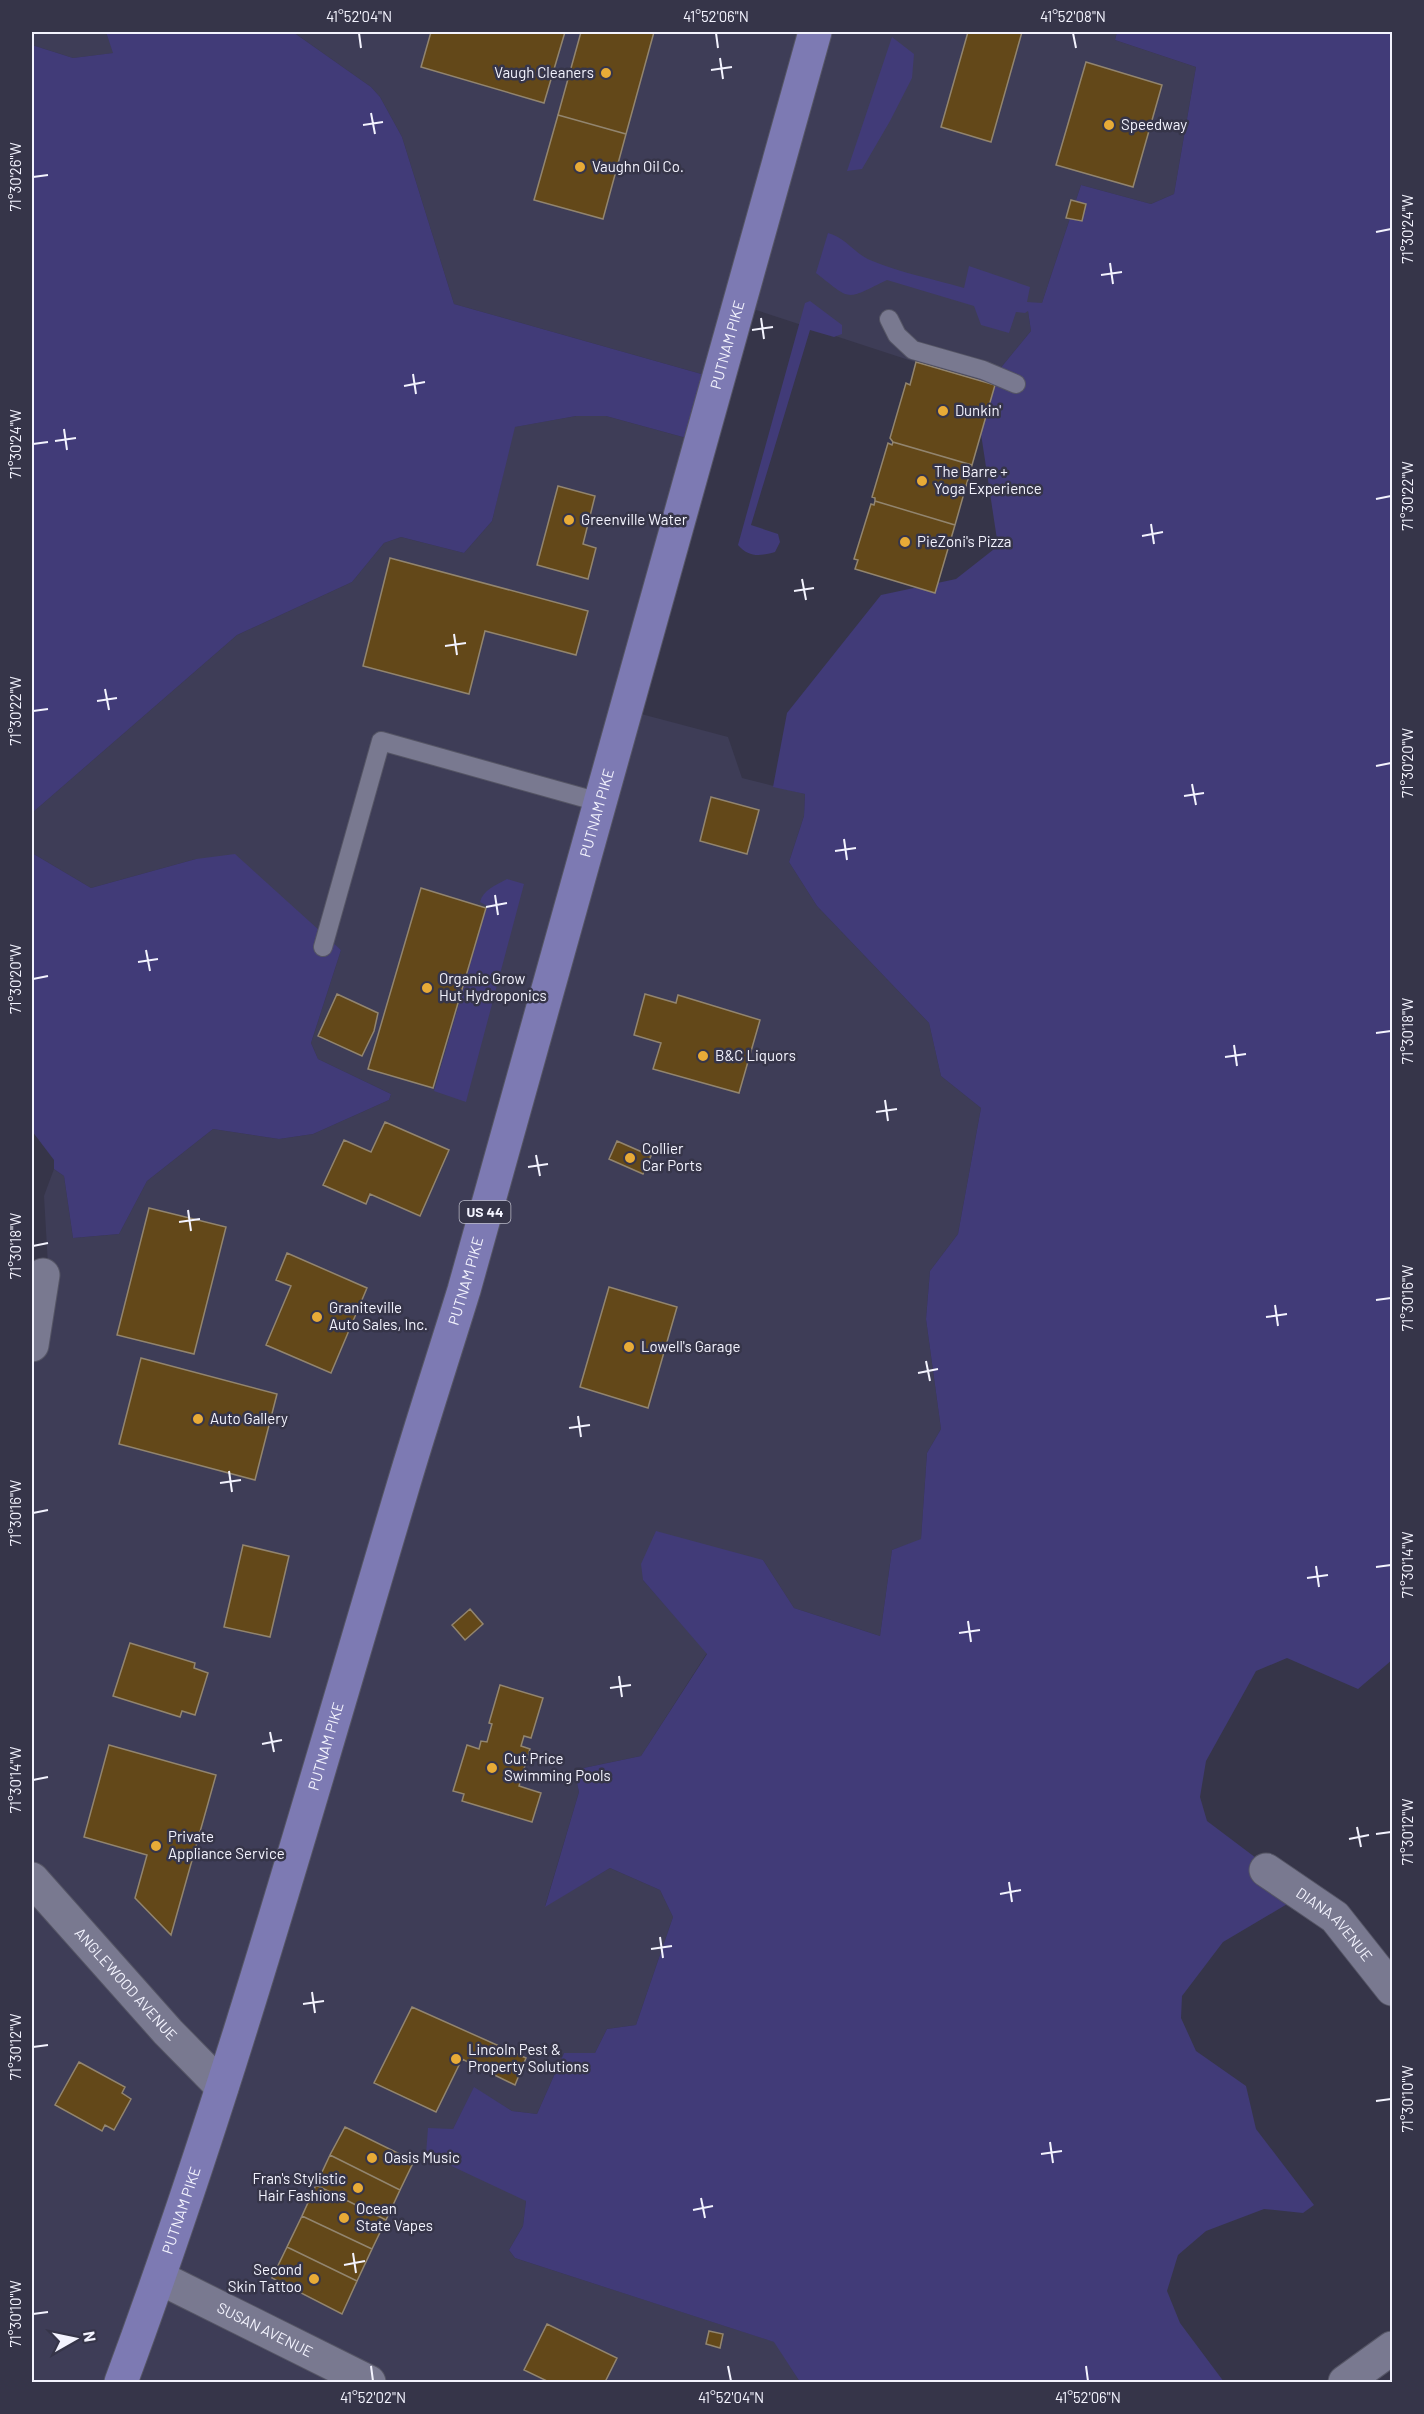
<svg xmlns="http://www.w3.org/2000/svg" width="1424" height="2414" viewBox="0 0 1424 2414" font-family="Barlow,sans-serif">
<style>
.built{fill:#3e3d57}
.green{fill:#413b78}
.building{fill:#634819;stroke:#92856f;stroke-width:1.5}
.lines{fill:none;stroke-linecap:round;stroke-linejoin:round}
.service-casing{stroke:#555565;stroke-width:20}
.minor-casing{stroke:#555565;stroke-width:35}
.primary-casing{stroke:#555565;stroke-width:35}
.service{stroke:#797990;stroke-width:18}
.minor{stroke:#797990;stroke-width:33}
.primary{stroke:#7d7ab3;stroke-width:33}
.ticks{fill:none;stroke:#f3f3fe;stroke-width:2}
.poi-dot{fill:#e8ab37;stroke:#363549;stroke-width:2}
.labels{text-anchor:middle;stroke-width:5;stroke-linejoin:round;paint-order:stroke}
.shield{fill:#363549;stroke:#babac8;stroke-width:1.5}
.shield-label{font-size:14px;font-weight:bold;fill:#f3f3fe}
.poi-label{font-size:15px;fill:#f3f3fe;stroke:#363549;text-anchor:start}
.street-label{font-size:15px;fill:#f3f3fe;stroke:#363549}
.neatline{fill:none;stroke:#f3f3fe;stroke-width:2}
.ticks-label{font-size:15px;text-anchor:middle;fill:#f3f3fe}
</style>
<rect width="100%" height="100%" fill="#363549"/>
<!-- built -->
<path class="built" d="M32,32H106L114,53L73,58L32,45Z
M293,32H1117L1115,40L1196,67L1174,194L1151,204L1081,185L1042,303L995,312L1028,311L1031,331L999,370L973,381L750,308L719,379L454,304L402,137L380,97L371,87Z
M576,416H606L701,442L626,710L728,737L742,778L805,794L804,816L789,862L817,906L929,1023L941,1076L981,1108L958,1234L930,1271L926,1319L941,1429L927,1453L921,1540L892,1550L880,1636L794,1608L763,1560L643,1580L707,1653L641,1756L574,1770L579,1792L545,1906L610,1868L660,1890L673,1917L636,2025L607,2029L595,2053H564L537,2114L512,2111L474,2088L453,2129L526,2201L523,2226L509,2250L515,2258L775,2342L800,2382H32V1351L48,1265L44,1196L54,1169L64,1176L73,1238L119,1234L147,1181L213,1129L279,1139L313,1134L389,1100L391,1094L318,1059L311,1043L341,950L196,859L91,888L32,853V813L237,635L352,582L384,543L401,537L464,553L492,521L514,427Z"/>
<!-- green -->
<path class="green" d="M106,32H293L371,87L380,97L402,137L454,304L719,379L701,442L606,416H576L515,427L492,521L464,553L401,537L384,543L352,582L237,635L32,813V45L73,58L113,53Z
M1117,32H1392V1660L1358,1689L1287,1658L1256,1671L1206,1761L1200,1797L1207,1821L1304,1894L1223,1942L1182,1996L1181,2018L1196,2051L1246,2086L1256,2129L1314,2205L1303,2213L1264,2209L1206,2231L1178,2255L1167,2291L1180,2323L1224,2382H800L774,2342L515,2258L509,2250L523,2226L526,2201L426,2154L428,2128L453,2129L474,2087L512,2111L537,2114L564,2053H595L607,2029L636,2025L673,1917L660,1890L610,1868L545,1907L579,1792L574,1770L641,1756L707,1654L643,1580L641,1564L656,1531L763,1560L794,1608L880,1636L892,1550L921,1539L927,1453L941,1429L926,1319L930,1271L958,1234L981,1108L941,1076L929,1023L817,906L789,862L804,816L805,794L773,787L787,713L881,595L956,579L998,546L973,381L999,370L1031,331L1028,311L1025,313L1016,312L1009,333L981,325L974,306L887,280C845,300 853,302 816,273L828,233C845,237 854,253 870,260C900,273 934,279 964,288L969,266L1030,287L1027,302L1042,303L1081,185L1151,204L1174,194L1196,67L1115,40Z
M892,37L914,54L912,78L890,121L862,169L847,171Z
M810,301L842,325V334L834,337L810,330L751,525L778,534L780,542L775,552C761,556 749,558 738,545L805,303Z
M32,853L91,888L196,859L235,854L341,950L311,1043L318,1059L391,1094L389,1100L313,1134L279,1139L213,1129L147,1181L119,1234L73,1238L64,1176L54,1169V1160L32,1131Z
M507,879L524,884L466,1102L434,1091L487,906L480,902C483,890 496,885 507,879Z"/>
<!-- building -->
<path class="building" d="M431,32H565L544,103L421,67Z
M581,32H654L626,134L558,115Z
M968,32H1022L991,142L941,127Z
M1086,62L1162,85L1133,187L1056,165Z
M558,115L626,134L603,219L534,200Z
M1071,200L1086,204L1082,221L1066,218Z
M916,362L995,385L972,465L893,442L890,438L906,383L910,385Z
M893,442L972,465L955,525L875,501V498L872,497L888,443L892,445Z
M558,486L595,496L583,544L596,548L588,579L537,565Z
M875,501L955,525L935,593L855,569L858,560L854,559L871,504L874,505Z
M390,558L588,611L576,655L485,631L469,694L363,666Z
M711,797L759,810L747,854L700,841Z
M421,888L486,908L433,1088L368,1069Z
M337,994L378,1013L374,1031L362,1056L318,1036Z
M645,994L676,1003L678,995L760,1020L739,1093L653,1069L661,1043L634,1035Z
M385,1122L449,1150L420,1216L370,1194L366,1204L323,1185L344,1140L371,1152Z
M617,1141L651,1156L643,1174L609,1159Z
M149,1208L226,1227L194,1354L117,1335Z
M287,1253L367,1288L331,1373L266,1345L291,1286L276,1280Z
M609,1287L677,1307L648,1408L580,1387Z
M141,1358L277,1394L255,1480L119,1444Z
M243,1545L289,1556L270,1637L224,1627Z
M470,1609L483,1624L465,1640L452,1625Z
M130,1643L195,1663L194,1668L208,1673L195,1715L182,1711L180,1717L113,1696Z
M500,1685L543,1698L531,1738L524,1736L521,1746L530,1749L519,1786L541,1793L532,1822L462,1801L464,1794L453,1791L467,1745L479,1749L481,1741L487,1742L492,1724L489,1723Z
M109,1745L216,1775L171,1935L135,1898L147,1855L84,1837Z
M412,2007L526,2058L515,2085L462,2059L436,2112L374,2083Z
M79,2062L125,2087L122,2093L131,2099L114,2130L105,2125L102,2131L55,2105Z
M345,2127L414,2161L400,2190L330,2155Z
M330,2155L400,2190L386,2220L316,2185Z
M316,2185L386,2220L372,2249L302,2216Z
M302,2216L372,2249L357,2281L287,2247Z
M287,2247L357,2281L342,2314L272,2278Z
M547,2324L617,2358L605,2382H549L524,2370Z
M709,2331L723,2334L720,2348L706,2344Z"/>
<g class="lines">
<!-- service casing -->
<g class="service-casing">
<path id="service" d="M889,319L897,335L913,350L983,370L1016,384
M323,947L381,741L599,802"/>
</g>
<!-- minor casing -->
<g class="minor-casing">
<g id="minor">
<path d="M32,1345L43,1275"/>
<path id="s1" d="M1266,1870L1335,1917L1392,1989"/>
<path id="s2" d="M32,1879L168,2032L222,2087"/>
<path id="s3" d="M160,2278L369,2382"/>
<path d="M1345,2382L1392,2348"/>
</g>
</g>
<!-- primary casing -->
<g class="primary-casing">
<g id="primary">
<path id="s4" d="M121,2382C229,2091 312,1791 401,1493C421,1425 443,1358 464,1290L815,32"/>
</g>
</g>
<!-- service -->
<use href="#service" class="service"/>
<!-- minor -->
<use href="#minor" class="minor"/>
<!-- primary -->
<use href="#primary" class="primary"/>
</g>
<!-- ticks -->
<path class="ticks" d="M359,33L361,48M716,33L718,48M1073,33L1076,48M720,58L723,79M711,70L732,67M371,113L375,134M363,125L383,122M33,177L48,175M1376,232L1391,229M1110,263L1113,284M1101,275L1122,272M761,318L764,339M752,330L773,327M413,374L416,394M404,386L425,382M64,429L67,450M55,441L76,438M33,444L48,442M1376,499L1391,496M1151,524L1154,544M1142,536L1163,532M802,579L806,600M794,591L814,588M454,634L457,655M445,646L466,643M105,689L109,710M97,701L117,698M33,711L48,709M1376,766L1391,763M1192,784L1196,805M1184,796L1204,793M844,839L847,860M835,851L856,848M495,895L498,915M486,907L507,903M146,950L150,971M138,962L158,959M33,979L48,976M1376,1033L1391,1031M1234,1045L1237,1066M1225,1057L1246,1054M885,1100L888,1121M876,1112L897,1109M536,1155L540,1176M528,1167L548,1164M188,1210L191,1231M179,1222L200,1219M33,1246L48,1243M1376,1300L1391,1298M1275,1305L1278,1326M1266,1317L1287,1314M926,1361L930,1381M918,1373L938,1369M578,1416L581,1437M569,1428L590,1425M229,1471L232,1492M220,1483L241,1480M33,1513L48,1510M1316,1566L1319,1587M1376,1567L1391,1565M1307,1578L1328,1575M968,1621L971,1642M959,1633L980,1630M619,1676L622,1697M610,1688L631,1685M270,1732L274,1752M262,1744L282,1740M33,1780L48,1777M1357,1827L1361,1847M1376,1834L1391,1832M1349,1839L1369,1835M1009,1882L1012,1902M1000,1894L1021,1890M660,1937L663,1958M651,1949L672,1946M312,1992L315,2013M303,2004L324,2001M33,2047L48,2045M1376,2101L1391,2099M1050,2142L1053,2163M1041,2154L1062,2151M701,2198L705,2218M693,2210L713,2206M353,2253L356,2273M344,2265L365,2261M33,2314L48,2312M371,2366L373,2381M728,2366L731,2381M1086,2366L1088,2381"/>
<!-- markers -->
<g class="poi-dot">
<circle cx="606" cy="73" r="6"/>
<circle cx="1109" cy="125" r="6"/>
<circle cx="580" cy="167" r="6"/>
<circle cx="943" cy="411" r="6"/>
<circle cx="922" cy="481" r="6"/>
<circle cx="569" cy="520" r="6"/>
<circle cx="905" cy="542" r="6"/>
<circle cx="427" cy="988" r="6"/>
<circle cx="703" cy="1056" r="6"/>
<circle cx="630" cy="1158" r="6"/>
<circle cx="317" cy="1317" r="6"/>
<circle cx="629" cy="1347" r="6"/>
<circle cx="198" cy="1419" r="6"/>
<circle cx="492" cy="1768" r="6"/>
<circle cx="156" cy="1846" r="6"/>
<circle cx="456" cy="2059" r="6"/>
<circle cx="372" cy="2158" r="6"/>
<circle cx="358" cy="2188" r="6"/>
<circle cx="344" cy="2218" r="6"/>
<circle cx="314" cy="2279" r="6"/>
</g>
<g class="labels">
<!-- shield labels -->
<rect class="shield" x="459.5" y="1201" width="51" height="22" rx="4.5"/>
<g class="shield-label">
<text x="485" y="1217">US 44</text>
</g>
<!-- poi labels -->
<g class="poi-label">
<text x="594" y="78" text-anchor="end">Vaugh Cleaners</text>
<text x="1121" y="130">Speedway</text>
<text x="592" y="172">Vaughn Oil Co.</text>
<text x="955" y="416">Dunkin'</text>
<text x="934" y="477">The Barre +<tspan x="934" dy="17">Yoga Experience</tspan></text>
<text x="581" y="525">Greenville Water</text>
<text x="917" y="547">PieZoni's Pizza</text>
<text x="439" y="984">Organic Grow<tspan x="439" dy="17">Hut Hydroponics</tspan></text>
<text x="715" y="1061">B&amp;C Liquors</text>
<text x="642" y="1154">Collier<tspan x="642" dy="17">Car Ports</tspan></text>
<text x="329" y="1313">Graniteville<tspan x="329" dy="17">Auto Sales, Inc.</tspan></text>
<text x="641" y="1352">Lowell's Garage</text>
<text x="210" y="1424">Auto Gallery</text>
<text x="504" y="1764">Cut Price<tspan x="504" dy="17">Swimming Pools</tspan></text>
<text x="168" y="1842">Private<tspan x="168" dy="17">Appliance Service</tspan></text>
<text x="468" y="2055">Lincoln Pest &amp;<tspan x="468" dy="17">Property Solutions</tspan></text>
<text x="384" y="2163">Oasis Music</text>
<text x="346" y="2184" text-anchor="end">Fran's Stylistic<tspan x="346" dy="17">Hair Fashions</tspan></text>
<text x="356" y="2214">Ocean<tspan x="356" dy="17">State Vapes</tspan></text>
<text x="302" y="2275" text-anchor="end">Second<tspan x="302" dy="17">Skin Tattoo</tspan></text>
</g>
<!-- street labels -->
<g class="street-label">
<text dy="5" stroke="none"><textPath href="#s4" startOffset="2126">PUTNAM PIKE</textPath></text>
<text dy="5" stroke="none"><textPath href="#s4" startOffset="1640">PUTNAM PIKE</textPath></text>
<text dy="5" stroke="none"><textPath href="#s4" startOffset="1154">PUTNAM PIKE</textPath></text>
<text dy="5" stroke="none"><textPath href="#s4" startOffset="668">PUTNAM PIKE</textPath></text>
<text dy="5" stroke="none"><textPath href="#s1" startOffset="88">DIANA AVENUE</textPath></text>
<text dy="5" stroke="none"><textPath href="#s2" startOffset="141">ANGLEWOOD AVENUE</textPath></text>
<text dy="5" stroke="none"><textPath href="#s4" startOffset="182">PUTNAM PIKE</textPath></text>
<text dy="5" stroke="none"><textPath href="#s3" startOffset="117">SUSAN AVENUE</textPath></text>
</g>
</g>
<!-- border -->
<rect width="1424" height="2414" fill="none" stroke="#363549" stroke-width="66"/>
<!-- north arrow -->
<g transform="translate(75 2339) rotate(81)" stroke="#363549" stroke-width="4.5" paint-order="stroke">
<path d="M0-4.5L10 22L0 15L-10 22Z" fill="#f3f3fe"/>
<text y="-9" font-size="16" font-weight="bold" text-anchor="middle" fill="#f3f3fe">N</text>
</g>
<rect x="33" y="33" width="1358" height="2348" class="neatline"/>
<g class="ticks-label">
<text x="359" y="22">41°52'04"N</text>
<text x="716" y="22">41°52'06"N</text>
<text x="1073" y="22">41°52'08"N</text>
<text transform="translate(16 177) rotate(-90)" y="5">71°30'26"W</text>
<text transform="translate(1408 229) rotate(-90)" y="5">71°30'24"W</text>
<text transform="translate(16 444) rotate(-90)" y="5">71°30'24"W</text>
<text transform="translate(1408 496) rotate(-90)" y="5">71°30'22"W</text>
<text transform="translate(16 711) rotate(-90)" y="5">71°30'22"W</text>
<text transform="translate(1408 763) rotate(-90)" y="5">71°30'20"W</text>
<text transform="translate(16 979) rotate(-90)" y="5">71°30'20"W</text>
<text transform="translate(1408 1031) rotate(-90)" y="5">71°30'18"W</text>
<text transform="translate(16 1246) rotate(-90)" y="5">71°30'18"W</text>
<text transform="translate(1408 1298) rotate(-90)" y="5">71°30'16"W</text>
<text transform="translate(16 1513) rotate(-90)" y="5">71°30'16"W</text>
<text transform="translate(1408 1565) rotate(-90)" y="5">71°30'14"W</text>
<text transform="translate(16 1780) rotate(-90)" y="5">71°30'14"W</text>
<text transform="translate(1408 1832) rotate(-90)" y="5">71°30'12"W</text>
<text transform="translate(16 2047) rotate(-90)" y="5">71°30'12"W</text>
<text transform="translate(1408 2099) rotate(-90)" y="5">71°30'10"W</text>
<text transform="translate(16 2314) rotate(-90)" y="5">71°30'10"W</text>
<text x="373" y="2403">41°52'02"N</text>
<text x="731" y="2403">41°52'04"N</text>
<text x="1088" y="2403">41°52'06"N</text>
</g>
</svg>
